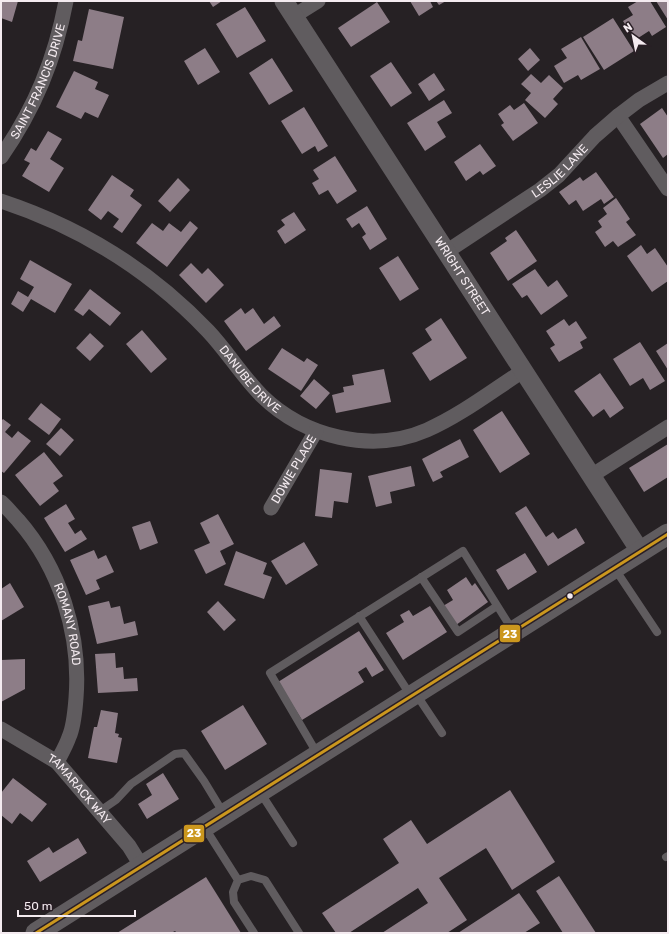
<svg xmlns="http://www.w3.org/2000/svg" width="669" height="934" viewBox="0 0 669 934" font-family="Rubik,sans-serif">
<style>
.building{fill:#8d7d87}
.lines{fill:none;stroke-linecap:round;stroke-linejoin:round}
.service{stroke:#605c5f;stroke-width:8}
.minor{stroke:#605c5f;stroke-width:15}
.tertiary{stroke:#605c5f;stroke-width:19}
.secondary{stroke:#605c5f;stroke-width:21}
.bus-1-casing{stroke:#291e25;stroke-width:6}
.bus-1{stroke:#cb971e;stroke-width:3}
.bus-dot{fill:#f4ebf0;stroke:#291e25;stroke-width:1.5}
.labels{text-anchor:middle;stroke-width:4;stroke-linejoin:round;paint-order:stroke}
.street-label{font-size:12px;fill:#f4ebf0;stroke:#291e25}
.line-badge{stroke:#291e25;stroke-width:1.5}
.badge-label{font-size:11px;text-anchor:middle;font-weight:bold;fill:#fff}
</style>
<rect width="100%" height="100%" fill="#262124"/>
<!-- building -->
<path class="building" d="M1,1H18L12,22L1,18Z
M209,1H222L213,7Z
M410,1H430L433,7L419,16Z
M436,1H446L439,5Z
M638,1H650L666,27L652,36L649,31L635,40L623,21L633,15L628,7Z
M656,1H668V20Z
M377,2L390,22L351,47L338,28Z
M245,7L266,41L237,58L216,24Z
M89,9L124,17L113,69L73,61L78,40L82,41Z
M613,18L634,51L604,70L583,37Z
M581,37L600,69L581,80L578,75L564,83L554,66L567,58L561,49Z
M205,48L220,72L198,85L184,61Z
M530,48L540,60L528,71L518,59Z
M272,58L293,91L269,105L249,73Z
M391,62L412,93L391,107L370,76Z
M74,71L98,82L95,89L109,95L98,118L85,112L81,119L56,107Z
M434,73L445,90L429,101L418,84Z
M531,74L541,83L549,75L563,88L553,99L558,104L545,118L525,100L531,93L521,84Z
M444,100L452,113L437,122L446,137L425,151L407,123Z
M524,103L538,123L513,141L501,125L504,123L498,114L510,105L514,110Z
M304,107L328,146L318,152L315,146L302,154L281,121Z
M662,108L668,117V154L663,158L640,124Z
M48,131L62,139L50,159L64,168L49,192L22,176L30,163L24,160L31,148L36,151Z
M480,144L496,166L483,175L480,171L466,181L454,162Z
M335,156L357,191L337,204L328,190L319,195L312,183L319,179L313,170Z
M596,172L614,197L604,204L601,199L583,211L576,200L569,205L559,192L580,177L583,181Z
M112,175L134,190L130,196L142,205L122,233L113,227L119,219L108,211L101,220L88,210Z
M178,178L190,190L170,212L158,201Z
M616,198L630,219L626,222L636,235L618,247L613,241L605,247L595,232L602,227L598,221L607,214L603,208Z
M367,206L387,239L370,250L362,237L366,234L359,223L352,228L346,219Z
M294,212L306,230L285,244L277,231L285,225L281,220Z
M190,221L198,228L167,267L136,243L152,223L163,231L169,223L181,232Z
M516,230L537,261L508,281L490,253L507,241L505,238Z
M641,245L647,254L655,248L668,267V281L652,292L627,256Z
M398,256L419,289L400,301L379,268Z
M30,260L72,284L55,313L31,299L23,312L11,304L18,291L28,297L34,287L20,279Z
M191,263L202,274L208,268L224,285L206,303L179,275Z
M535,269L548,287L557,280L568,296L541,315L527,295L522,298L512,284Z
M90,289L121,313L110,326L89,309L83,316L74,310Z
M241,308L245,314L253,308L264,324L274,316L281,326L246,351L224,321Z
M441,318L467,358L430,381L412,353L432,340L425,329Z
M564,319L569,326L576,321L587,338L580,342L583,348L559,362L550,348L555,345L546,331Z
M142,330L167,359L151,373L126,344Z
M90,333L104,346L90,361L76,348Z
M640,342L665,381L650,390L643,378L630,386L613,359Z
M668,343V370L656,351Z
M282,348L304,362L307,358L318,365L301,391L268,369Z
M384,369L391,402L336,413L332,395L344,392L343,387L354,385L352,375Z
M600,373L624,408L610,418L604,409L593,417L574,391Z
M314,379L330,393L316,409L300,396Z
M41,403L61,419L49,435L28,419Z
M502,411L530,454L500,473L473,430Z
M3,419L11,425L5,432L12,438L18,431L31,441L4,473L1,471V421Z
M61,428L74,440L60,456L46,444Z
M460,439L469,457L440,472L443,477L433,482L422,459Z
M668,444V477L644,492L629,468Z
M44,452L63,476L53,483L59,491L40,506L15,475Z
M411,466L415,486L390,492L392,503L376,507L368,476Z
M320,469L352,473L348,503L334,501L332,518L315,516Z
M66,504L75,519L68,523L75,534L81,530L87,539L65,552L44,518Z
M526,506L546,537L553,532L558,539L576,528L585,543L548,566L515,513Z
M218,514L234,544L220,551L226,564L206,574L194,550L210,543L200,523Z
M150,521L158,543L140,550L132,527Z
M304,542L318,565L286,585L271,561Z
M94,550L98,559L106,555L114,572L96,580L100,589L86,595L70,560Z
M236,551L267,563L263,574L272,577L264,599L224,585Z
M525,553L537,572L508,590L496,570Z
M466,577L472,586L475,583L488,602L456,625L443,606L453,600L447,590Z
M10,583L24,607L1,621V589Z
M109,601L111,608L120,606L124,624L135,621L138,635L97,644L88,606Z
M218,601L236,620L224,631L207,612Z
M430,606L447,632L403,660L386,633L404,622L400,615L409,610L413,616Z
M359,631L384,670L372,677L366,667L358,672L364,682L302,720L278,682Z
M115,653L116,668L123,667L124,679L137,678L138,691L98,693L95,654Z
M25,659V689L1,702V660Z
M243,705L267,744L225,770L201,731Z
M101,710L118,713L115,733L119,734L118,737L122,738L117,763L88,758L94,727H97Z
M163,773L179,799L147,819L138,804L152,795L146,784Z
M13,778L47,804L32,822L20,813L12,824L1,815V793Z
M510,790L555,862L512,890L486,848L439,878L467,920L447,933H382L428,903L418,888L349,933H336L322,913L399,863L383,839L411,820L427,844Z
M78,838L87,853L40,882L27,861L49,847L53,853Z
M559,876L596,933H563L536,891Z
M206,877L241,933H177L175,931L171,933H117Z
M519,893L540,923L524,933H458Z"/>
<g class="lines">
<!-- service -->
<path class="service" d="M615,569L657,632
M421,577L458,632L497,606
M359,616L411,696
M416,694L442,733
M318,755L270,673L463,551L513,631
M260,792L293,843
M100,811L116,800L131,784L175,754L184,753L204,781L224,814
M205,828L238,880
M666,857L668,856
M254,933L234,902L233,892L238,880L251,876L265,880L299,933"/>
<!-- minor -->
<g class="minor">
<path d="M294,16L318,1"/>
<path d="M618,116L668,189"/>
<path id="s1" d="M1,157C35,108 55,59 66,1"/>
<path id="s2" d="M1,201C80,227 150,270 208,331C227,351 242,376 262,396C304,437 372,454 427,430C461,415 492,391 523,371"/>
<path id="s3" d="M446,252L540,190L559,175L595,136L618,116L639,100L668,83"/>
<path d="M591,476L668,427"/>
<path id="s4" d="M1,502C7,507 12,514 18,520C60,568 81,634 76,698C75,710 74,726 69,737C66,746 61,754 57,762"/>
<path id="s5" d="M271,508L316,431"/>
<path id="s6" d="M1,729L57,762L129,846L142,867"/>
</g>
<!-- tertiary -->
<path class="tertiary" id="s7" d="M284,1L640,551"/>
<!-- secondary -->
<path class="secondary" d="M36,933L668,534"/>
<!-- bus-1 casing -->
<g class="bus-1-casing">
<path id="bus-1" d="M36,933L668,534"/>
</g>
<!-- bus-1 -->
<use href="#bus-1" class="bus-1"/>
</g>
<!-- markers -->
<circle class="bus-dot" cx="570" cy="596" r="3.5"/>
<g class="labels">
<!-- street labels -->
<g class="street-label">
<text dy="4" stroke="none"><textPath href="#s1" startOffset="85">SAINT FRANCIS DRIVE</textPath></text>
<text dy="4" stroke="none"><textPath href="#s3" startOffset="140">LESLIE LANE</textPath></text>
<text dy="4" stroke="none"><textPath href="#s7" startOffset="328">WRIGHT STREET</textPath></text>
<text dy="4" stroke="none"><textPath href="#s2" startOffset="311">DANUBE DRIVE</textPath></text>
<text dy="4" stroke="none"><textPath href="#s5" startOffset="45">DOWIE PLACE</textPath></text>
<text dy="4" stroke="none"><textPath href="#s4" startOffset="142">ROMANY ROAD</textPath></text>
<text dy="4" stroke="none"><textPath href="#s6" startOffset="100">TAMARACK WAY</textPath></text>
</g>
</g>
<g class="line-badge">
<rect x="499" y="624" width="22" height="19" rx="4" fill="#cb971e"/>
<rect x="183" y="824" width="22" height="19" rx="4" fill="#cb971e"/>
</g>
<g class="badge-label">
<text x="510" y="638">23</text>
<text x="194" y="837">23</text>
</g>
<!-- border -->
<rect width="669" height="934" fill="none" stroke="#f4ebf0" stroke-width="4"/>
<!-- north arrow -->
<g transform="translate(633 36) rotate(327)" stroke="#291e25" stroke-width="3" paint-order="stroke">
<path d="M0-3L7 15L0 10L-7 15Z" fill="#f4ebf0"/>
<text y="-6" font-size="11" font-weight="bold" text-anchor="middle" fill="#f4ebf0">N</text>
</g>
<!-- scale -->
<path d="M18 910v6h117v-6" fill="none" stroke="#f4ebf0" stroke-width="2"/>
<text x="24" y="910" font-size="12" fill="#f4ebf0" stroke="#291e25" stroke-width="3" paint-order="stroke">50 m</text>
</svg>
